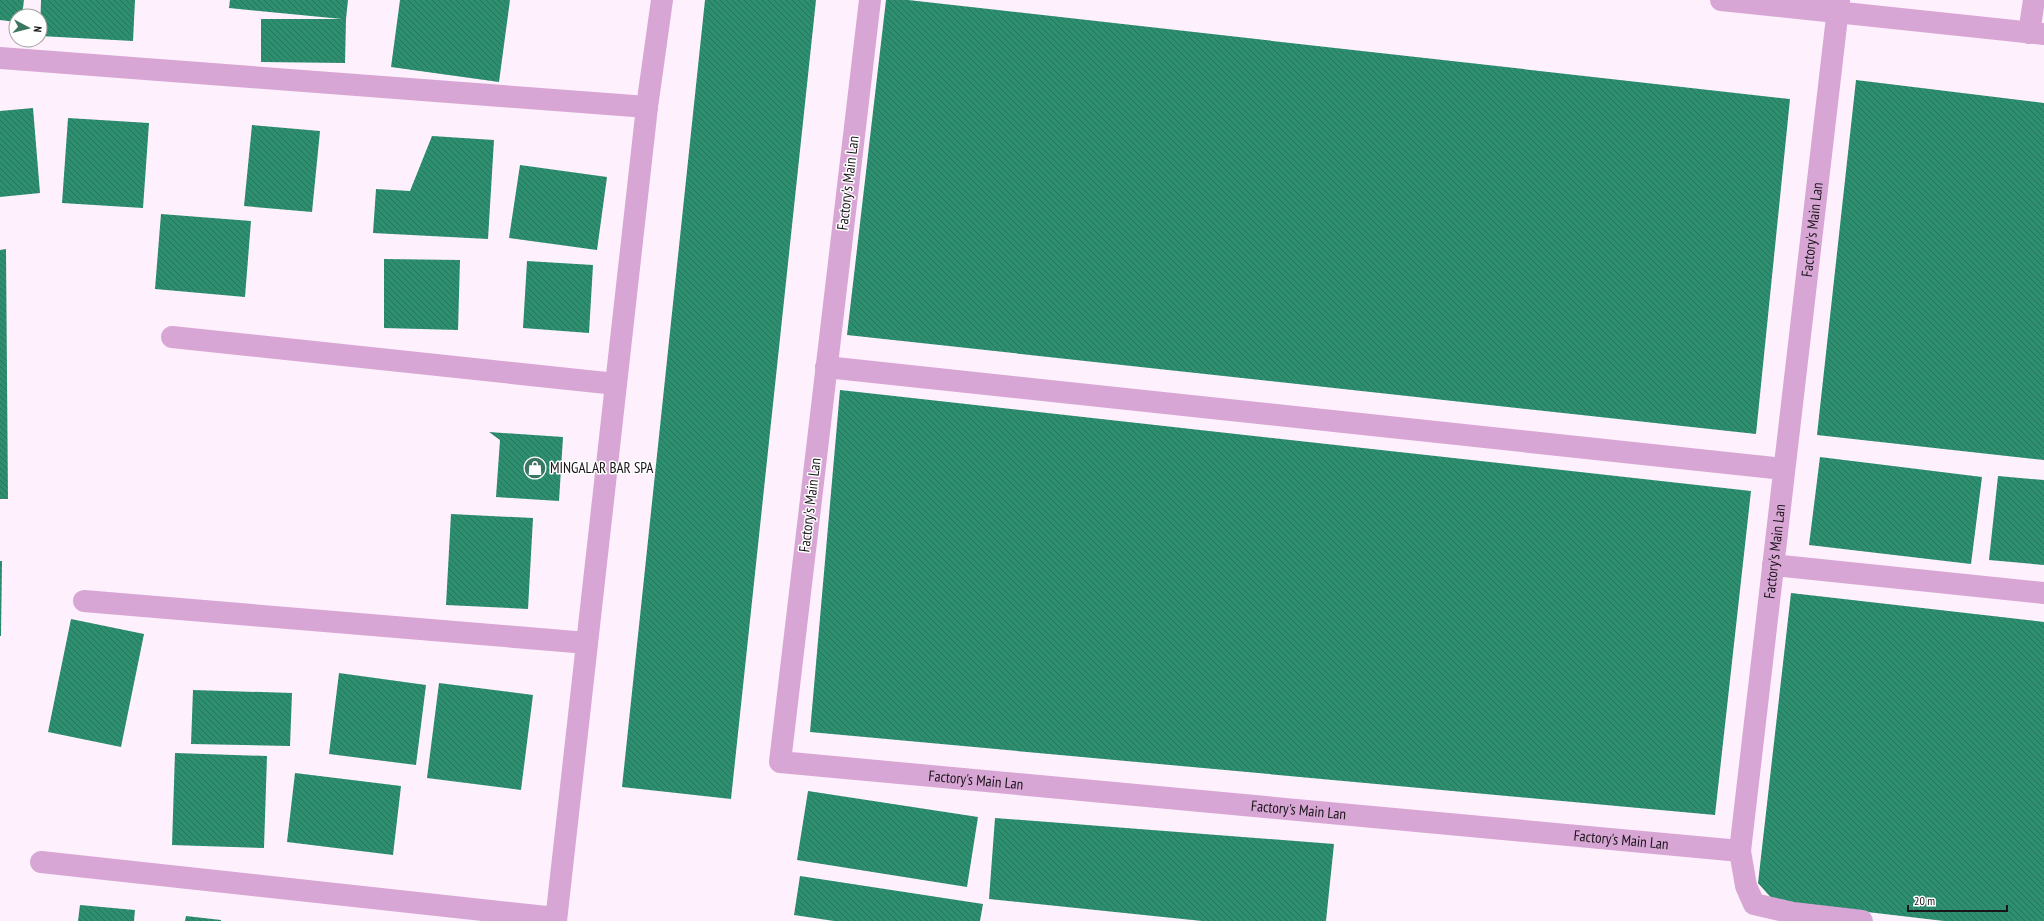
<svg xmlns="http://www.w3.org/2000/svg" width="2044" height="921" viewBox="0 0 2044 921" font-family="'PT Sans Narrow',sans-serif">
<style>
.building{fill:url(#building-back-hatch)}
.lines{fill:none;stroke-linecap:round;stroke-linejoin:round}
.minor{stroke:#d8a6d5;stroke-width:22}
.labels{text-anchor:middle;stroke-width:3;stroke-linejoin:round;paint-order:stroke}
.street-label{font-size:15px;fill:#191519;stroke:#fff}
.poi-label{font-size:15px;fill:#191519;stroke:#fff;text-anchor:start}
</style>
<defs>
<pattern id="building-back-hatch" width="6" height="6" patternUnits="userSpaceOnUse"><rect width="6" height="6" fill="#2d8f6f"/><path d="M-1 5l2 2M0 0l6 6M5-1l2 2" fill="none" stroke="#26745a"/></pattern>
</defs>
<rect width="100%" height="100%" fill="#fef1fd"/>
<!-- building -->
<path class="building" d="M0,0H24L22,16H16V22L0,20Z
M41,0H135L133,41L40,36Z
M230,0H348L346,19L345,63L261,62V19H342L229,8Z
M400,0H510L499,82L391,67Z
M705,0H816L731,799L622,787Z
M886,0H908L1790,99L1756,434L847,335Z
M1856,80L2044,103V460L1817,435Z
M33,108L40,193L0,197V111Z
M68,118L149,123L143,208L62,203Z
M252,125L320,131L312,212L244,206Z
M432,136L494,140L488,239L373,233L376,189L410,191Z
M520,165L607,177L597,250L509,238Z
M161,214L251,221L245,297L155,289Z
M6,249L8,499H0V250Z
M384,259L460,260L458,330L384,328Z
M527,261L593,265L589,333L523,328Z
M840,390L1751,491L1715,815L810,732Z
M489,432L563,437L559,501L496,497L500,440Z
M1820,457L1982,477L1971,564L1809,545Z
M1998,476L2044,480V565L1989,560Z
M451,514L533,518L528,609L446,605Z
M0,561H2L1,636H0Z
M1791,593L2044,622V921H1944L1774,901L1758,883Z
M71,619L144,634L121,747L48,732Z
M339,673L426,685L416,765L329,754Z
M439,683L533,695L521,790L427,778Z
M193,690L292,693L290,746L191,744Z
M175,753L267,756L264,848L172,845Z
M295,773L401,786L393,855L287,842Z
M808,791L978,817L967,887L797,860Z
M995,818L1334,844L1326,921H1202L989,899Z
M800,876L983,904L980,921H834L794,915Z
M80,905L135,910L134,921H78Z
M186,916L221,920V921H185Z"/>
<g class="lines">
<!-- minor -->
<g class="minor">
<path id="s1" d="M870,0L780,762L1740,851L1839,0"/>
<path d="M1721,0L2044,34"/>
<path d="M2029,33L2034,0"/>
<path d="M0,58L647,107"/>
<path d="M172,337L616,384"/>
<path d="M826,367L1784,469"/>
<path d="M1773,565L2044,593"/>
<path d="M84,601L587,643"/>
<path d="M1740,851L1746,886L1754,904L1793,913L1862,921"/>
<path d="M41,862L556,918"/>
<path d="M556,921L647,107L662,0"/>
</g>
</g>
<!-- icons -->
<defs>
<g id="shop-disc" transform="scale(1.15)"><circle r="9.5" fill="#3b7660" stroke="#fff"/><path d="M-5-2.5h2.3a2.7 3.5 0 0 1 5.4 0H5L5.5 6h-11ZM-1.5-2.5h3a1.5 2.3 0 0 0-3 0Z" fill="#fff"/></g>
</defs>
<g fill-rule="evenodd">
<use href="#shop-disc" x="535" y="468"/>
</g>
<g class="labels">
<!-- street labels -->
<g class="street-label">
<text transform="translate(848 183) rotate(-83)" y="5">Factory's Main Lan</text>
<text dy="5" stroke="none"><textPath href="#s1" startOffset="2357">Factory's Main Lan</textPath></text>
<text transform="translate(810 505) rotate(-83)" y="5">Factory's Main Lan</text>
<text dy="5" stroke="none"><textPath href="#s1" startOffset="2033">Factory's Main Lan</textPath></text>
<text dy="5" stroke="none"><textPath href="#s1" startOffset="964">Factory's Main Lan</textPath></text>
<text dy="5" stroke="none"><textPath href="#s1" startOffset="1288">Factory's Main Lan</textPath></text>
<text dy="5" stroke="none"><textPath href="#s1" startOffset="1612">Factory's Main Lan</textPath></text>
</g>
<!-- poi labels -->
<g class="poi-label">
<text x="550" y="473">MINGALAR BAR SPA</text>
</g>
</g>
<!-- north arrow -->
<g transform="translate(28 28) rotate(97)"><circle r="19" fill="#ffffff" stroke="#a3a1a3"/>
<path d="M0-3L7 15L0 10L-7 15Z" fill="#3b7660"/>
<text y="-6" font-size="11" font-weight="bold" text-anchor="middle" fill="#191519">N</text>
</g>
<!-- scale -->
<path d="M1908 905v6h99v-6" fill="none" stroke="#191519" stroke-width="2"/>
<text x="1914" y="905" font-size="12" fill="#191519" stroke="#ffffff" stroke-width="3" paint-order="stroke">20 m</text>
</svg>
